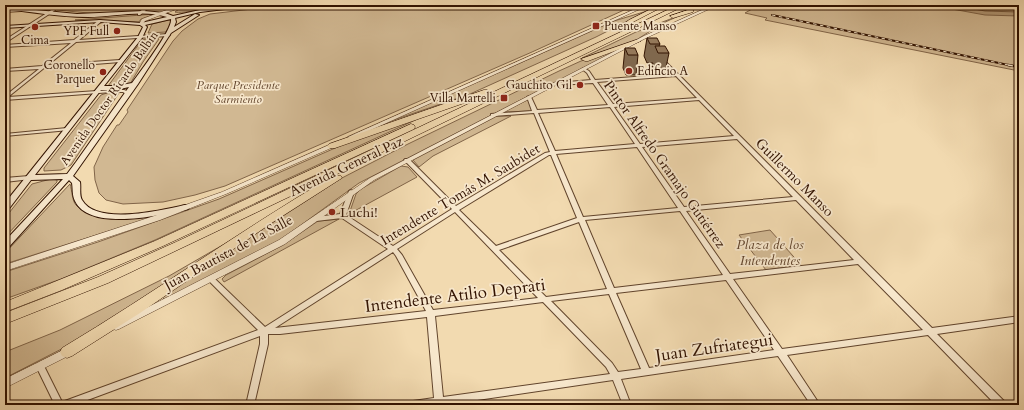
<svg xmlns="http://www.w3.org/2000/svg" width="1024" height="410" viewBox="0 0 1024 410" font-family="Cardo,serif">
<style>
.green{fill:#d1b892;stroke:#816549}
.water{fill:#b09674;stroke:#7d6146}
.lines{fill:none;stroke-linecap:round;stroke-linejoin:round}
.shore{stroke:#70543a;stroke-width:1}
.minor-casing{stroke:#61442c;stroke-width:2}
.tertiary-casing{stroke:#61442c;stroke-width:1}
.secondary-casing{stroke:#311200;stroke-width:2}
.motorway-casing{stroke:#311200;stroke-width:1}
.minor{fill:#f7e7cc;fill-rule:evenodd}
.tertiary{fill:#f7e7cc;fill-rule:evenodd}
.secondary{fill:#f7e7cc;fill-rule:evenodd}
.motorway{fill:#f2dab0;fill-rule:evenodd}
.rail-far1-casing{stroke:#311200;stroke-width:2}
.rail-casing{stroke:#311200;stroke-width:2.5}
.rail-far1{stroke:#f7e7cc;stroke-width:1;stroke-dasharray:3.5;stroke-linecap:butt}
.rail{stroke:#f7e7cc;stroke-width:1.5;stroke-dasharray:4.5;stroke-linecap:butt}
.wall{fill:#80694f;stroke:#311200}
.building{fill:#957a5c;stroke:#311200}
.poi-dot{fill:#8f2418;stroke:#f7e7cc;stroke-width:1.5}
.labels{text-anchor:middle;stroke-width:3.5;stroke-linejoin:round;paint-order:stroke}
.far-poi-label{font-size:12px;fill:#311200;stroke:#f7e7cc;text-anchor:end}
.far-park-label{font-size:12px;font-style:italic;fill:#61442c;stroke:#f7e7cc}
.far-street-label{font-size:12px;fill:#311200;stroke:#f7e7cc}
.street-label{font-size:14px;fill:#311200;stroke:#f7e7cc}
.poi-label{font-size:14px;fill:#311200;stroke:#f7e7cc;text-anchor:start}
.park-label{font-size:14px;font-style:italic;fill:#61442c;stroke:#f7e7cc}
.near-street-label{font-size:17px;fill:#311200;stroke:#f7e7cc}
</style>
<rect width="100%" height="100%" fill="#f2dab0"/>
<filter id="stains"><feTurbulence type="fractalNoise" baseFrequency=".005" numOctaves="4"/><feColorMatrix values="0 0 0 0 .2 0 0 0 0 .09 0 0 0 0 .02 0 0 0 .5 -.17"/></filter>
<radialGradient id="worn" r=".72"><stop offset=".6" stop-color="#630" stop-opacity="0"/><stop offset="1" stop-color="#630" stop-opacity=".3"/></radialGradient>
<!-- green -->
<path class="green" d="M66,5H147L139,12L99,14L57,10Z
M189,5H245C236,6 178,14 175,12L183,6Z
M266,5H644L632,10H624L532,52L225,186L195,195L163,202L123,204L106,200L99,193L95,180L94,167L103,147L117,125H119L128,112L127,110L173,41L182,31L198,19L210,14L252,9Z
M744,5H1019V71L765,20L767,18L745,13L752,9Z
M647,11L596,37L470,94L388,122L614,21Z
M155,14L141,19L139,22L75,20Z
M681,15L663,23L633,42L582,58L636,32Z
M168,20H171V24L166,32L148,33L152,24Z
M155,37L159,39L143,62L130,84L111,87L108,86L142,40Z
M622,48L359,183L279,241L165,300L162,297L266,227L340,179L408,144L559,71L581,61Z
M107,93H119L71,165L61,170L44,171V168L101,95Z
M527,100H530L533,111L503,112Z
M424,116L155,240L61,279L5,299V272L98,242L219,199L342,145Z
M497,116H511L433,156L419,167L413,160Z
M401,166L408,167L417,177L349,214L356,194L361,189Z
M51,179L57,180V182L5,237V218L32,184Z
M70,184C72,190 72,201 76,205C91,223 133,219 153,216V217L5,264V253Z
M339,219L224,282L222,279L226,275L283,245L318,221Z
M266,220L83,338L5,378V352L60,330L169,276Z
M770,230L801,265L766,270L739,235Z"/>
<!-- water -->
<path class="water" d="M930,5H1019V16L985,15Z"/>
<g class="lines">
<!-- shore -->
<path class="shore" d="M953,5L985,11L1019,12"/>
<!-- minor casing -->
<g class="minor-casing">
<path id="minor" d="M59,5H63L5,43V40L53,9L5,12V10L56,7Z
M148,5H152L140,15H138V13Z
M99,20L102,21L79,40L168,34L170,35L168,36L76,42L48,65L120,60L122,61L120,62L44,68L8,97L112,90H124L130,92V94H126L123,92H112L5,100V96L39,69L5,71V69L42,66L71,43L5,47V45L74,40Z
M660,58H662L932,328L1019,316V322L937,334L1005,402L1006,405H996L928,335L787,355L820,405H811L778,356L621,379L631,405H623L613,380L443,405H409L410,402L413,401L434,398L427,317L280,334H268V344L254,405H246L260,344V336L74,405H55L36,366L37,364L40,363L43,364L62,402L258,330L207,279L209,277H213L265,327L388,249L342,218L316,221L313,219L316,217L340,214L349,191L351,190L354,192L346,215L393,246L452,209L405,161L404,160L405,159H409L456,206L545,153L550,152L534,113L493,116H491V114L532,111L527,97L529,96L531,97L537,110L608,105L593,83L556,85L554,84L556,83L591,80L587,73L582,69L584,68L589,71L595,80L673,74L660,60ZM676,76L697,98L613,104L597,82ZM699,100L734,136L640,144L614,107ZM610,107L635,144L555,151L538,113ZM737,139L793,197L684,207L642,147ZM637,147L678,208L583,217L556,154ZM549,155H551L577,218L496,246L459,210ZM796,200L854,260L730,274L686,211ZM680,211L723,275L614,288L585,220ZM455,212L538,298L433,310L402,255L397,249ZM579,222L607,289L546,297L499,250ZM393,252L396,256L426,311L275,328ZM858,264L923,330L782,349L733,279ZM726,280L774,350L649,368L616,293ZM609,294L641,369L618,372L612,363L551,301ZM543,302L606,367L610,374L443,397L435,316Z
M67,128L69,129V130L5,136V134Z
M29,176L31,177L32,178L31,179L5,182V178Z"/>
</g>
<!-- tertiary casing -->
<g class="tertiary-casing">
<path id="tertiary" d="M177,5H181L174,10L145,21L142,25L139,24L142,19L172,8Z
M644,5H649L353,138H349L348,137Z
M713,5H718L646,38L374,180L285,244L119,329L116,330L113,329L111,327L113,325L279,240L370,178L644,36Z
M336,142L338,143V145L226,194L160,220L5,271V265L154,216L222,192Z
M69,347L72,348L74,351L72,354L5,388V379Z"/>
</g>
<!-- secondary casing -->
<g class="secondary-casing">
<path id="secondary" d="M244,5H258L200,12L175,18L176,22L174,27L195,14L199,15L171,33L138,84L73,176L80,182C81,188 79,195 82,200C97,226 162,210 185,205H188L189,207L188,209C162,215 90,232 75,201C72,195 73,189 72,183L69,180L8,248L5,249V241L63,179L31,180L8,210H5V203L138,37L143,27L140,25L100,22L5,28V26L100,20L141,23L167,17C144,9 112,17 88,17C60,17 32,12 5,9V7L77,14L144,11L165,13L173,16L200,10ZM171,19C173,29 140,72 132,83L116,86H104L142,38L147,27L145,25ZM129,87L76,162L67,174L35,175L101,90H116Z"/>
</g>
<!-- motorway casing -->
<g class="motorway-casing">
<path id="motorway" d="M659,5L664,6L633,22L621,31L616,30L629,20Z
M678,5H686L333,176H341L342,178L273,222L140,313L72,356L67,358L62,356L60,352L62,348C154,293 241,230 333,176L108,283L5,324V313L98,277L176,242Z
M691,9L694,11L693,12L673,18L670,16Z
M636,40L641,41L588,61H585L581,59Z
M484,90H487L491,92L490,94L335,148H329L327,146L329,144Z
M411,124L414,125L415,127L414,129L163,246L62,290L5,312V302L155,241Z"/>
</g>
<!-- minor -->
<use href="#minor" class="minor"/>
<!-- tertiary -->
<use href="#tertiary" class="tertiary"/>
<!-- secondary -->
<use href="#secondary" class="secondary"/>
<!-- motorway -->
<use href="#motorway" class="motorway"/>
<!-- rail-far1 casing -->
<g class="rail-far1-casing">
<path id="rail-far1" d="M772,15L1013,66"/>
</g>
<!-- rail casing -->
<g class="rail-casing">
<path id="rail" d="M1008,65L1019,67"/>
</g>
<!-- rail-far1 -->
<use href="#rail-far1" class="rail-far1"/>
<!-- rail -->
<use href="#rail" class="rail"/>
</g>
<!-- wall -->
<path class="wall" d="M647,38L660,44L659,46L669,53L665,72H655L652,66L653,63H647L644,56Z
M625,48L638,55L636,75H626L623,68Z"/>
<!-- building -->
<path class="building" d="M647,38H657L660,44H650Z
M655,46H665L669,53H658Z
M625,48H635L638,55H628Z"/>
<!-- markers -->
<g class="poi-dot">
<rect x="592" y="22" width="8" height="8" rx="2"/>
<circle cx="35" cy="27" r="4"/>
<circle cx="117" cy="31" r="4"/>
<circle cx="629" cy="71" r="4"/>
<circle cx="103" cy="72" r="4"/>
<circle cx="580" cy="85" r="4"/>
<rect x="500" y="94" width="8" height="8" rx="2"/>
<circle cx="332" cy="212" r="4"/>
</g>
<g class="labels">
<!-- far-poi labels -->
<g class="far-poi-label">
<text x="604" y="30" text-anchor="start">Puente Manso</text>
<text x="109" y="35">YPF Full</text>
<text x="35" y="44" text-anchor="middle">Cima</text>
<text x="95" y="69">Coronello<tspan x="95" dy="14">Parquet</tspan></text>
<text x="637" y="75" text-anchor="start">Edificio A</text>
<text x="572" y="89">Gauchito Gil</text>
<text x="496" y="102">Villa Martelli</text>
</g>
<!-- far-park labels -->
<g class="far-park-label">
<text x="238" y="89">Parque Presidente<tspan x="238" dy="14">Sarmiento</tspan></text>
</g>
<!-- far-street labels -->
<g class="far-street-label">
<text transform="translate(109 98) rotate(-55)" y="4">Avenida Doctor Ricardo Balbín</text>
</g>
<!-- street labels -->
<g class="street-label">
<text transform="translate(665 164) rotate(55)" y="5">Pintor Alfredo Gramajo Gutiérrez</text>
<text transform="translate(346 166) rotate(-25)" y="5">Avenida General Paz</text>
<text transform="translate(795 177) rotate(45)" y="5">Guillermo Manso</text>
<text transform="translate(460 194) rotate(-31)" y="5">Intendente Tomás M. Saubidet</text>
<text transform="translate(228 252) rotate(-28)" y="5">Juan Bautista de La Salle</text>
</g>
<!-- poi labels -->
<g class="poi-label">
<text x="340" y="217">Luchi!</text>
</g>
<!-- park labels -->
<g class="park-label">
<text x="770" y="249">Plaza de los<tspan x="770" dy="16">Intendentes</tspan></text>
</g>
<!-- near-street labels -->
<g class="near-street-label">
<text transform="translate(455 295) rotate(-7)" y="6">Intendente Atilio Deprati</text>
<text transform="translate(714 347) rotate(-8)" y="6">Juan Zufriategui</text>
</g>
</g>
<!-- margin -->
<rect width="1024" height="410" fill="none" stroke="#f2dab0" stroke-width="20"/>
<rect x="6" y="6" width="1012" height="398" fill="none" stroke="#311200" stroke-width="2"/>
<rect x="10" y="10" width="1004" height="390" fill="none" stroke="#311200"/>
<rect width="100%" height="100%" filter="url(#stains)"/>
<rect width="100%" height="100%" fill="url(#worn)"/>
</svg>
